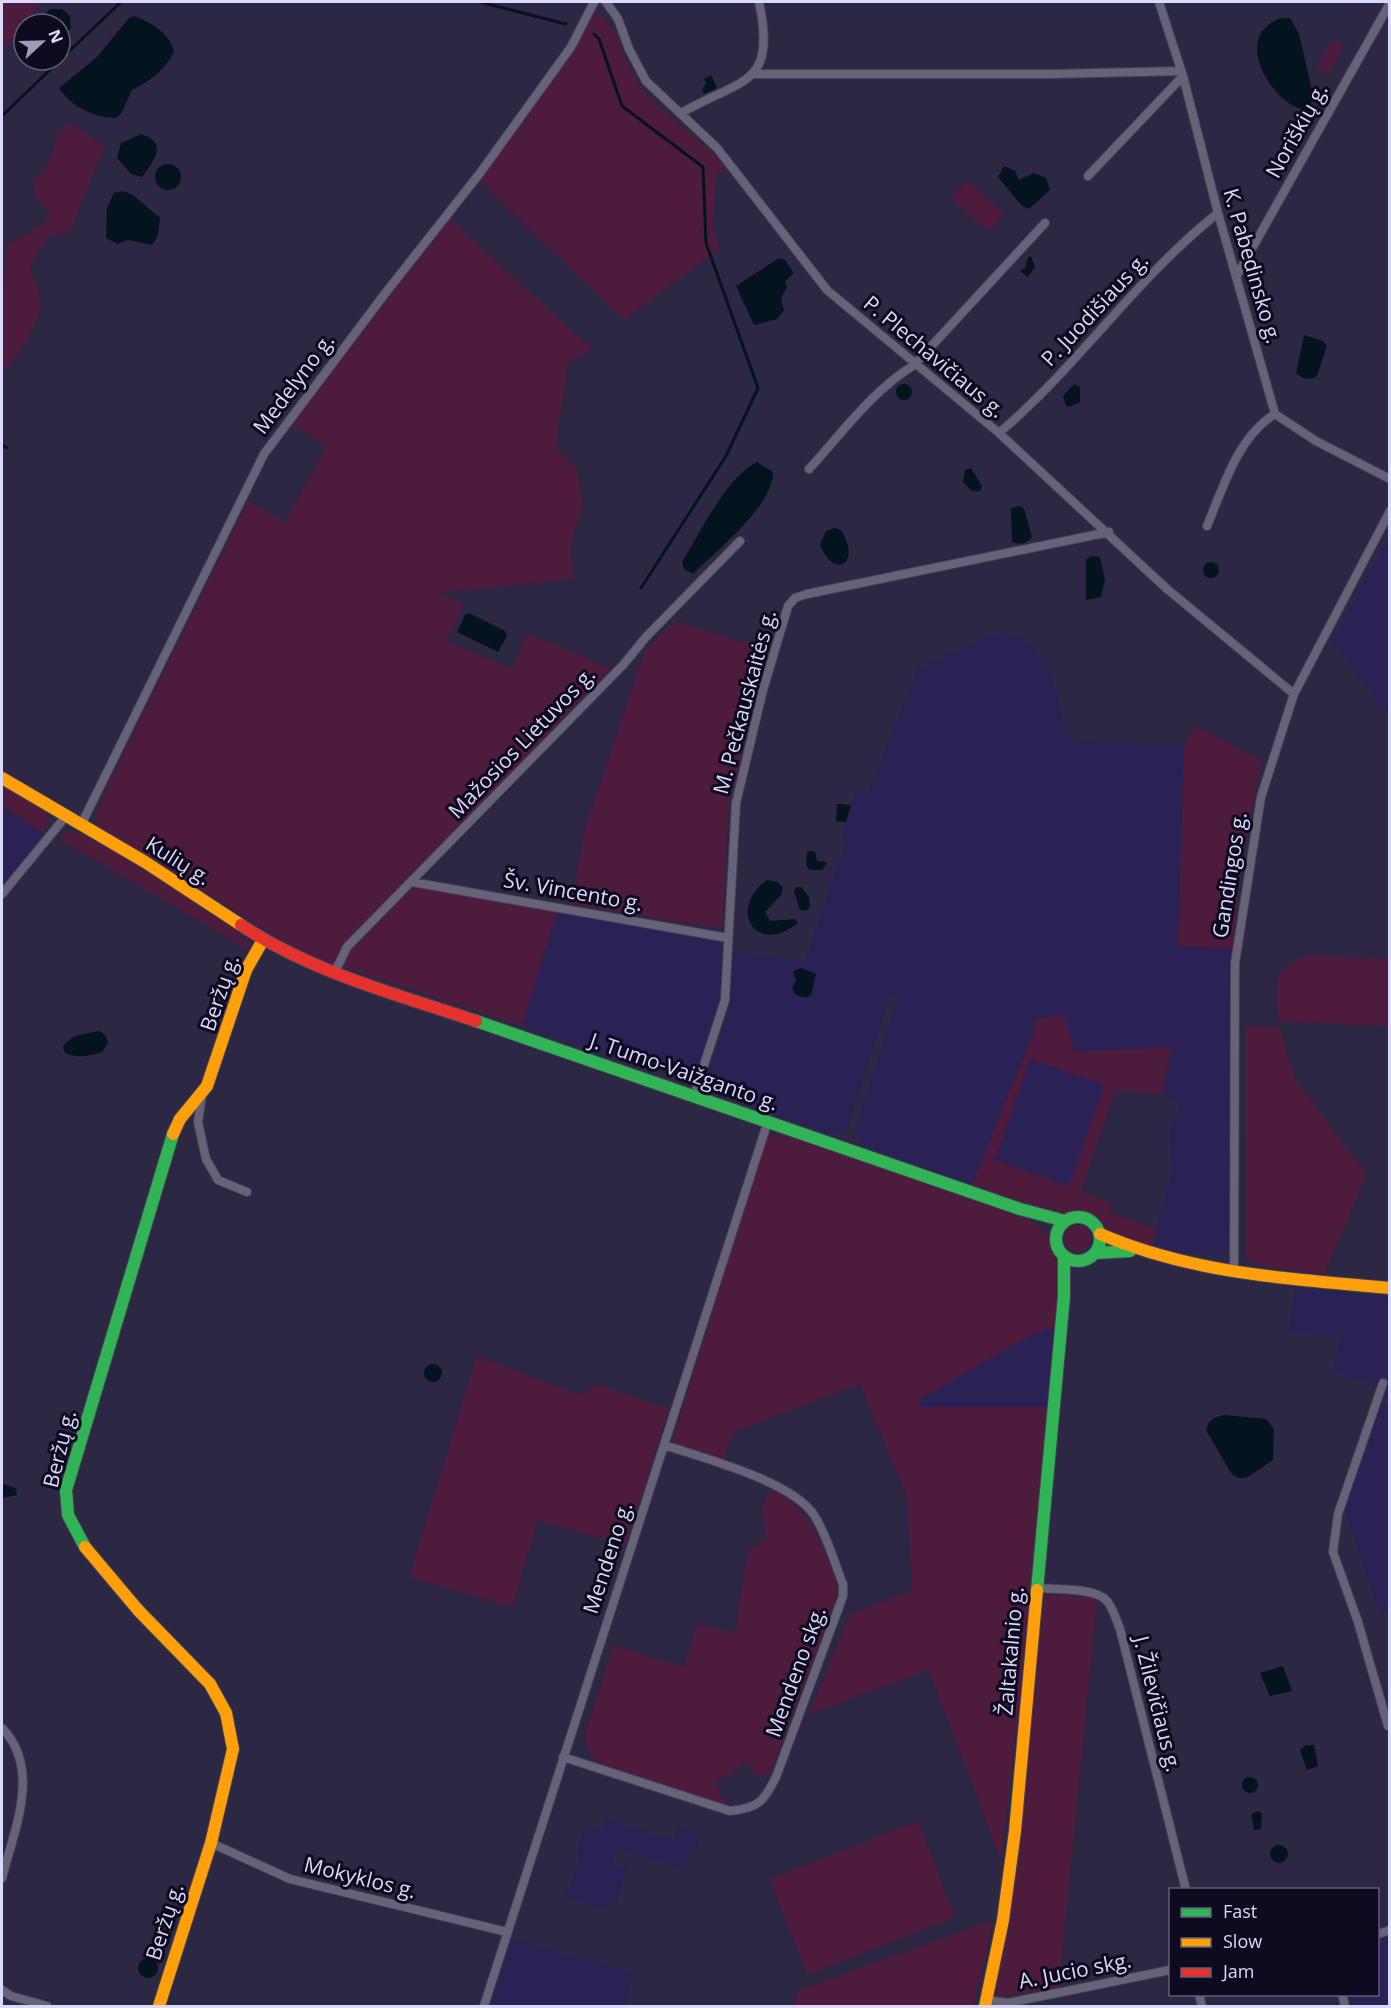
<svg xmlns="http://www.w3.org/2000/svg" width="1391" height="2008" viewBox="0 0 1391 2008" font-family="'Open Sans',sans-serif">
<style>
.built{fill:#2a2155}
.green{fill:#4d1c3d;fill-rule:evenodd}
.water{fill:#04141f}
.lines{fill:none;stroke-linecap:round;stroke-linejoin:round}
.stream{stroke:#04141f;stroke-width:3}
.street-casing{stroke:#454158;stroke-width:10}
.fast-casing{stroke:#454158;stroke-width:14}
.slow-casing{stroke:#454158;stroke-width:14}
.jam-casing{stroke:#454158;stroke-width:14}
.street{stroke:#666378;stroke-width:8}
.fast{stroke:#30b455;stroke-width:12}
.slow{stroke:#ff9f0a;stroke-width:12}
.jam{stroke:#e5322d;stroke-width:12}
.labels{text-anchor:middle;stroke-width:6;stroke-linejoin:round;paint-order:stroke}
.street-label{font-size:21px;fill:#dad9f9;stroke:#0e0b20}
</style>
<rect width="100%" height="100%" fill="#2c2742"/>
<!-- built -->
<path class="built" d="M1389,537V715L1332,640Z
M1006,634L1030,643L1047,663L1066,731L1076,743L1184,746L1178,946L1233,949L1230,996L1228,1248L1219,1257L1152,1248L1172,1172L1170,1133L1181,1103L1162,1094L1172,1047L1075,1052L1034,1021L1035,1028L972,1185L866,1146L857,1139L855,1131L898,998L890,995L848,1126L841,1133L833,1135L719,1095L706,1084L731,1003L733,952L805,962L847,840L842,838L857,791L868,793L918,669L990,636Z
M2,806L46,836L4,883L2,882Z
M557,911L714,939L719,943L724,961L720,1001L694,1074L683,1079L522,1026Z
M1030,1059L1105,1085L1069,1186L995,1160Z
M1296,1287L1389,1298V1400L1375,1395L1376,1384L1333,1372L1341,1336L1289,1331Z
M1055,1327L1047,1407H921L919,1400L1033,1334Z
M1381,1404L1390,1408V1609L1380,1613L1345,1509Z
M606,1819L673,1841L678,1828L700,1836L696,1850L692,1849L685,1869L617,1847L612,1864L627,1868L616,1903L609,1901L607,1910L564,1896L567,1887H570L581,1855L577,1853L585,1826L602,1831Z
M512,1940L634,1973L624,2006H491Z
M1389,1941V2006H1353L1349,1995L1378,1994V1945Z"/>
<!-- green -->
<path class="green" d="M2,2H41L2,52Z
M595,10C623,30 623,67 645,92C668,119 702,139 726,168L716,175L713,227L719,249L624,320L480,181L568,59Z
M1332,40L1344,46L1328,75L1316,68Z
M68,122L105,145L70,233L49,236L29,268C34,280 42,294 40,309C36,328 17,361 2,372V290L4,283L6,246L46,222L49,211L38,202L33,184L51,159L57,136Z
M968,180L1004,213L987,232L951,198Z
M450,219L592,349L568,363L556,447L576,466L583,503L570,551L574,579L438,593L464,604L446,641L512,669L528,633L611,669L404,884L557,911L522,1026L325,961L294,947L105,832L96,821V811L248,501L285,522L327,447L292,424Z
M675,621L768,650L729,800L722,929L571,904L585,828L645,650Z
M1195,725L1262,761L1239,876L1233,949L1178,946L1184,746Z
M2,785L47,813L49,822L43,833L2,806Z
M71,830L85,835L148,870L234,928L233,930L250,943L249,950L58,838Z
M1306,955L1389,959V1026L1279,1022C1276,989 1270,969 1306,955Z
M1063,1013L1075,1052L1172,1047L1162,1094L1115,1090L1081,1191L1111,1203L1108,1212L1157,1229L1152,1248L1118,1239L1108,1233L1090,1213H1049L972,1185L1035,1029L1034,1021ZM1030,1059L1104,1085L1069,1186L995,1160Z
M1279,1026L1295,1079L1367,1175L1324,1274L1257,1265L1251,1262L1246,1253L1245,1027Z
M780,1132L1021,1214C1045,1228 1053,1238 1061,1265L1055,1327L1033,1334L919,1400L921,1407H1047L1023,1674L1001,1860L929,1670L809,1714L850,1614L912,1591L907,1496L860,1384L734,1432L722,1462L672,1444L765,1140L771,1135Z
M1065 1238a13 13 0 1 1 26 0a13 13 0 1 1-26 0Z
M477,1356L580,1395L596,1384L669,1409L625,1546L538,1520L512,1607L409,1577Z
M771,1488C812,1507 824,1551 840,1590L769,1775H756L747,1762L714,1784L726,1802L722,1805L595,1763L584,1739L613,1645L684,1667L697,1624L735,1633L747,1557L752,1547L766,1539L762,1508Z
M1044,1595L1097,1598L1059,1988L995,1998L1020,1847Z
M918,1821L955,1917L807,1975L770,1879Z
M994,1920L973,2006H793L799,1990Z"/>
<!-- water -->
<path class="water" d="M50,9H62L70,16L71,28L60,42V24H35Z
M134,16C151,22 169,33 174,51C166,70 150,81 132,90L121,114L116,118C95,118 70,106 59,88L97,57L129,18Z
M1281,18H1290L1299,34L1313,94C1311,147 1213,42 1281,18Z
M711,75L717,88L704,94L702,90L706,83L704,79Z
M141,134C169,143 154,161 142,177L131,174L117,158L121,143Z
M155 177a13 13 0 1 1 26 0a13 13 0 1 1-26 0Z
M1004,166L1015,171L1019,180L1034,173L1046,178L1050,190L1029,209L1022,206L998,177Z
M123,191L133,195L160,218L158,236L152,245L128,240L117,244L106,238L107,208L114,193Z
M1031,256L1035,267L1028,277L1020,271L1025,268L1028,258Z
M779,258L785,260L794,273L785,282L787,287L781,299L784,310L777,319L754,325L736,286Z
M1304,335L1323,341L1327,346L1317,376L1312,379L1303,378L1296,373Z
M1074,384L1080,387V402L1070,407L1066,406L1063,396Z
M896 392a8 8 0 1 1 16 0a8 8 0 1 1-16 0Z
M757,462L773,472C774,505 716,551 693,574L684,569L682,562C700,533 727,476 757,462Z
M971,468L982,486L980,491H972L963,482L965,470Z
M1021,506L1024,509L1032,537C1026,544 1021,545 1012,542L1011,508Z
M835,528L841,530C862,563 835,581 820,545L826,531Z
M1090,556L1100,557L1105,580L1101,597L1086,600V560Z
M1203 570a8 8 0 1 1 16 0a8 8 0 1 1-16 0Z
M469,613L505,631L507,636L498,652L457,632L465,615Z
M837,804L851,805L846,822L836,821Z
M811,851L815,852L817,861L827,862L823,870H809L806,865L807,852Z
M767,880L778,882L783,888L781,895L765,912L770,921L795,919L798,923C755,957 727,909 767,880Z
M796,887H801L809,897L810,907L806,911L800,910L794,892Z
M801,968L816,974L811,995L806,998L796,995L792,989L796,980L793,971Z
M100,1031L106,1036L108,1043L102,1052C89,1056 78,1059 65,1053L63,1047C70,1034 86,1034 100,1031Z
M424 1373a9 9 0 1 1 18 0a9 9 0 1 1-18 0Z
M1225,1415L1266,1419L1274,1429L1273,1460L1246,1478H1238L1231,1473L1206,1430C1209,1419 1214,1417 1225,1415Z
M2,1484L16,1488L17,1495L2,1498Z
M1283,1666L1292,1691L1270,1696L1260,1673Z
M1306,1745H1314L1318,1766L1307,1770L1300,1750Z
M1242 1785a8 8 0 1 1 16 0a8 8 0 1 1-16 0Z
M1259,1811L1262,1814L1261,1829L1254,1830L1251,1814Z
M1270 1854a9 9 0 1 1 18 0a9 9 0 1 1-18 0Z
M138 1968a10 10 0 1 1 20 0a10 10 0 1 1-20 0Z"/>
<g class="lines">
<!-- stream -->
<path class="stream" d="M480,2L566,24
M594,34L599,39L622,106L703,167L706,243L758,388L726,456L641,588
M60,60L121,2
M2,116L60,60
M2,445L7,448"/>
<!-- street casing -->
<g class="street-casing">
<path id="street" d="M606,2L618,19L629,49L646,81L717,148L827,290L999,433L1167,589L1294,694
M1159,2L1183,76L1218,213L1275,414L1316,441L1390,479
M752,74H1051L1181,71
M681,113C742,78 777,87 759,2
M1088,176L1183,76
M1236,277L1390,3
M999,433C1078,366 1137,277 1218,213
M809,469C842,433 873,390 914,365L1045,223
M1207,526C1223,488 1238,436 1275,414
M81,825L264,454L387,291L480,173L571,47L594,2
M412,882L728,938
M2,894L66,816
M334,974L347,947L623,665L646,637L740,541
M202,1095L198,1122L206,1159L218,1180L247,1192
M694,1096L725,1000L736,803L763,690L788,606L795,598L807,594L1109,532
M1234,1273L1235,963L1261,797L1294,694L1390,511
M1383,1383L1338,1514L1333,1552L1358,1622L1388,1726
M1036,1588C1053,1589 1093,1588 1105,1599C1113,1606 1116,1620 1120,1629L1186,1890
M2,1728C42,1769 14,1830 2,1878
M563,1757L730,1811C759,1808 764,1801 776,1777L843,1596V1584C834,1562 827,1535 814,1515C792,1481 703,1458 664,1445
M211,1843L290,1879L507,1932
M1378,1934L1390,1930
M2,1990L11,1996L47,2006
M1199,1994L1202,2006
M1342,1994L1345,2006
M987,2000L1008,2003L1170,1970
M484,2006L768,1121"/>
</g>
<!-- fast casing -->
<g class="fast-casing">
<path id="fast" d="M476,1021L1020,1209L1065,1221
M1056 1239a22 22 0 1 1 44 0a22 22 0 1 1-44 0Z
M1096,1253L1130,1251
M85,1547L68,1515L66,1490L173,1134
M1037,1590L1064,1296V1257"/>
</g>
<!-- slow casing -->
<g class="slow-casing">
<path id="slow" d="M2,778L145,862L241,925
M173,1134L180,1119L207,1086L246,970L263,940
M1100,1234C1193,1274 1290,1279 1390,1288
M85,1547L138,1610L210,1684L226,1713L233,1749L211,1843L159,2006
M985,2006L1003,1920L1015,1831L1037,1590"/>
</g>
<!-- jam casing -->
<g class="jam-casing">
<path id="jam" d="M241,925C311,972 396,994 476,1021"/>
</g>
<!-- street -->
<use href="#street" class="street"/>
<!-- fast -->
<use href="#fast" class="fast"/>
<!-- slow -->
<use href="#slow" class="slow"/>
<!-- jam -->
<use href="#jam" class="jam"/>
</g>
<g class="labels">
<!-- street labels -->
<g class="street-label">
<text transform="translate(1297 131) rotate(-61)" y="7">Noriškių g.</text>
<text transform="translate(1252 266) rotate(74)" y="7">K. Pabedinsko g.</text>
<text transform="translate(1095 310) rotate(-47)" y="7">P. Juodišiaus g.</text>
<text transform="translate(934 357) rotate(40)" y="7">P. Plechavičiaus g.</text>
<text transform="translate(294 384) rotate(-53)" y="7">Medelyno g.</text>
<text transform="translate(745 702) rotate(-75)" y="7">M. Pečkauskaitės g.</text>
<text transform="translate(522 743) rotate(-46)" y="7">Mažosios Lietuvos g.</text>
<text transform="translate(178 861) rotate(32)" y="7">Kulių g.</text>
<text transform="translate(1230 875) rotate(-81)" y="7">Gandingos g.</text>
<text transform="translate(573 892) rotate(10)" y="7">Šv. Vincento g.</text>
<text transform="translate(220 993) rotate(-71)" y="7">Beržų g.</text>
<text transform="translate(684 1072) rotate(19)" y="7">J. Tumo-Vaižganto g.</text>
<text transform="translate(60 1449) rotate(-76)" y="7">Beržų g.</text>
<text transform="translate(608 1558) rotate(-72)" y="7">Mendeno g.</text>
<text transform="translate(1011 1651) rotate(-85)" y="7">Žaltakalnio g.</text>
<text transform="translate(796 1672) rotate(-70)" y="7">Mendeno skg.</text>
<text transform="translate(1157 1704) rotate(76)" y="7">J. Žilevičiaus g.</text>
<text transform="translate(360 1878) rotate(14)" y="7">Mokyklos g.</text>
<text transform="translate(165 1922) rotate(-72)" y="7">Beržų g.</text>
<text transform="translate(1075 1971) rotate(-11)" y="7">A. Jucio skg.</text>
</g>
</g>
<!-- border -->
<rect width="1391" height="2008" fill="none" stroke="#dad9f9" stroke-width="6"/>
<!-- legend -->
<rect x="1169" y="1888" width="210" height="108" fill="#0e0b20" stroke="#605d77" stroke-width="1.5"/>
<rect x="1181" y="1908" width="30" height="9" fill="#30b455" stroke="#605d77" stroke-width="1.5"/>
<text x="1223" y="1918" font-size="18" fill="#dad9f9">Fast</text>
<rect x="1181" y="1938" width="30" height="9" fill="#ff9f0a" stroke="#605d77" stroke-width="1.5"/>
<text x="1223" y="1948" font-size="18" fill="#dad9f9">Slow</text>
<rect x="1181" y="1968" width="30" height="9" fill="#e5322d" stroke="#605d77" stroke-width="1.5"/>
<text x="1223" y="1978" font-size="18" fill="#dad9f9">Jam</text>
<!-- north arrow -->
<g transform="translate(42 42) rotate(68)"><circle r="28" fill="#0e0b20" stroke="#605d77" stroke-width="1.5"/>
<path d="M0-4.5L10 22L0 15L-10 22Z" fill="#9d9bb9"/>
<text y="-9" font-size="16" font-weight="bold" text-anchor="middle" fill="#dad9f9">N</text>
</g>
</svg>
